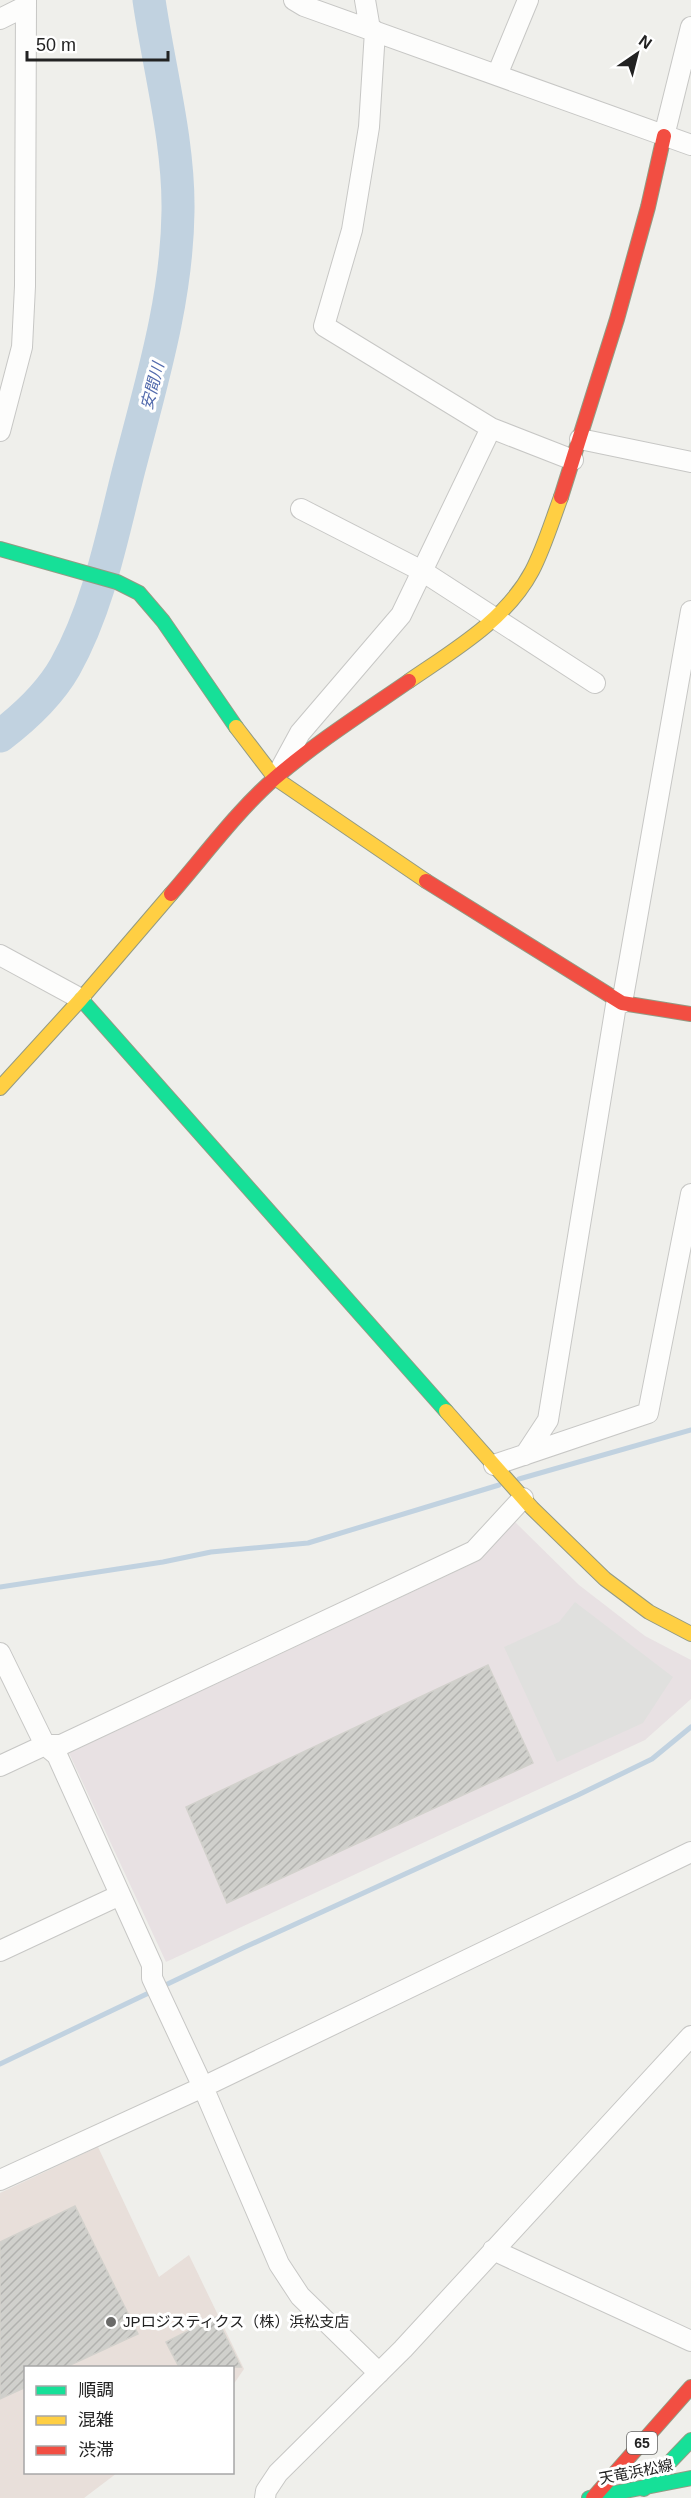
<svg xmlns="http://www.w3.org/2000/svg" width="691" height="2498" viewBox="0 0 691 2498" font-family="Arial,'Noto Sans JP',sans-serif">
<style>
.commercial{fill:#e8dfda}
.industrial{fill:#e8e1e3}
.parking{fill:#e0e0de}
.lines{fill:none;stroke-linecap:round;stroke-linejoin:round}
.stream{stroke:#c1d2e0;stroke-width:5}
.river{stroke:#c1d2e0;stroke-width:33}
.building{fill:url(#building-hatch);stroke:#d2d1cc;stroke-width:1.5}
.street-casing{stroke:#c7c7c5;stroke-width:22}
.fast-casing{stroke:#939a83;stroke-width:16}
.slow-casing{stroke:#939a83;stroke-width:16}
.jam-casing{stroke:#939a83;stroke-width:16}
.street{stroke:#fdfdfc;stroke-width:20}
.fast{stroke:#16e098;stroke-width:14}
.slow{stroke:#ffcf43;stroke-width:14}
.jam{stroke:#f24e42;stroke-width:14}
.poi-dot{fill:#6a6a68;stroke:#fff;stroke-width:2}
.labels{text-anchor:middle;stroke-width:6;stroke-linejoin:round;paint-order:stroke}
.shield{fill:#fff;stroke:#646464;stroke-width:1.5}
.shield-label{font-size:14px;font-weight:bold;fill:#222}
.poi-label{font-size:15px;fill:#222;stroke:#fff;text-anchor:start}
.street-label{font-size:15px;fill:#222;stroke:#fff}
.water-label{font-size:16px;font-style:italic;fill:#536bad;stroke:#fff}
</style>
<defs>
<pattern id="building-hatch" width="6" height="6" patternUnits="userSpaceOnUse" patternTransform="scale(1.5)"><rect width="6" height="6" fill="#d0d0cc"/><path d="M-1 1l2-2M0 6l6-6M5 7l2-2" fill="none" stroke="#b2b2af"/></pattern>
</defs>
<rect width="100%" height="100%" fill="#efefeb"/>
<!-- commercial -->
<path class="commercial" d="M98,2147L159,2277L189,2255L244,2369L233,2385L232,2368H26V2472L117,2473L84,2498H0V2193Z"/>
<!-- industrial -->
<path class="industrial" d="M513,1520L579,1585L645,1636L691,1660V1699L645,1740L166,1962L69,1753L476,1562Z"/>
<!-- parking -->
<path class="parking" d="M575,1602L673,1677L643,1723L557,1762L504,1647L559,1622Z"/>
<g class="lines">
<!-- stream -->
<path class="stream" d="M519,1479L691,1430
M0,1587L163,1562L211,1552L308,1543L499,1485
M0,2064L245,1947L578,1795L652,1759L691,1727"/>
<!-- river -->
<path class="river" d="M0,736C25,717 49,695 65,667C99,606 112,536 129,469C151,384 177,300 178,211C179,141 159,69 149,0"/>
</g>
<!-- building -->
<path class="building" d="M488,1665L533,1763L227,1903L186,1807Z
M75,2206L138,2334L66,2367H26V2387L0,2399V2242Z
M216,2317L241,2367H179L166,2342Z"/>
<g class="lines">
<!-- street casing -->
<g class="street-casing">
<path id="street" d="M294,0L304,6L691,145
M365,0L370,29
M0,19L26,6
M375,31L369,127L352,230L324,326L491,428L573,460
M497,75L528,0
M664,136L691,27
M0,431L22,347L25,286L26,0
M580,439L691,462
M301,509L422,571L595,683
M281,768L300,733L401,615L491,428
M0,955L81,999
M622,1003L691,611
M525,1455L548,1420L617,999
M494,1465L648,1413L691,1194
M0,1653L45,1745L57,1755L152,1965V1978L203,2087L279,2264L300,2296L379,2373
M0,1766L45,1745H61L474,1551L523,1498
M0,1951L120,1895
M0,2180L203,2087L691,1852
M493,2250L691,2341
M265,2498L266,2491L278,2473L403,2349L691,2036"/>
</g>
<!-- fast casing -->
<g class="fast-casing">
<path id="fast" d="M0,549L117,582L139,593L163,621L236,727
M81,999L446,1411
M644,2489L691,2440
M589,2498L691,2478"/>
</g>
<!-- slow casing -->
<g class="slow-casing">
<path id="slow" d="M409,681C454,650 506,620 532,571C544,548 552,521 561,497
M236,727L275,778L426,881
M0,1088L81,999L171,894
M446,1411L532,1508L605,1579L649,1612L691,1634"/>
</g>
<!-- jam casing -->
<g class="jam-casing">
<path id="jam" d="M561,497L617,319L648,207L664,136
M426,881L622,1003L691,1014
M171,894C205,855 237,811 275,778C317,742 364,712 409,681
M593,2498L691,2387"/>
</g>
<!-- street -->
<use href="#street" class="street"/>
<!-- fast -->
<use href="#fast" class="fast"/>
<!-- slow -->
<use href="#slow" class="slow"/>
<!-- jam -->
<use href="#jam" class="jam"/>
</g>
<!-- markers -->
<circle class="poi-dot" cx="111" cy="2322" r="6"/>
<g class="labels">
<!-- shield labels -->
<rect class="shield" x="627" y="2432" width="30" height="22" rx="4.5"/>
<g class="shield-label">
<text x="642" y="2448">65</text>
</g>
<!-- poi labels -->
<g class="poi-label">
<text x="123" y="2327">JPロジスティクス（株）浜松支店</text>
</g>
<!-- street labels -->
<g class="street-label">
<text transform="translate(636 2472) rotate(-11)" y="5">天竜浜松線</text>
</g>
<!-- water labels -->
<g class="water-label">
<text transform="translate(152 386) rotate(-75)" y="6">安間川</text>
</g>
</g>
<!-- legend -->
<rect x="24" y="2366" width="210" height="108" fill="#ffffff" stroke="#a7a7a7" stroke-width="1.5"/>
<rect x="36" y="2386" width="30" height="9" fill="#16e098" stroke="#a7a7a7" stroke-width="1.5"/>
<text x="78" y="2396" font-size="18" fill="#222222">順調</text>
<rect x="36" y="2416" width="30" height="9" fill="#ffcf43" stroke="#a7a7a7" stroke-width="1.5"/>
<text x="78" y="2426" font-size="18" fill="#222222">混雑</text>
<rect x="36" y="2446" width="30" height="9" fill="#f24e42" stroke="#a7a7a7" stroke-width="1.5"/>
<text x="78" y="2456" font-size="18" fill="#222222">渋滞</text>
<!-- north arrow -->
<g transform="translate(637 54) rotate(35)" stroke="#ffffff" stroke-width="4.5" paint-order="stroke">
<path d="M0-4.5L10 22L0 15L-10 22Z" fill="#222222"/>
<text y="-9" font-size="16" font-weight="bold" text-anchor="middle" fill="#222222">N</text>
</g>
<!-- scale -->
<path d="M27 51v9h141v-9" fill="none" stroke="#222222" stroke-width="3"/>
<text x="36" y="51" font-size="18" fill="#222222" stroke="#ffffff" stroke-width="4.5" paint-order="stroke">50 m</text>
</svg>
